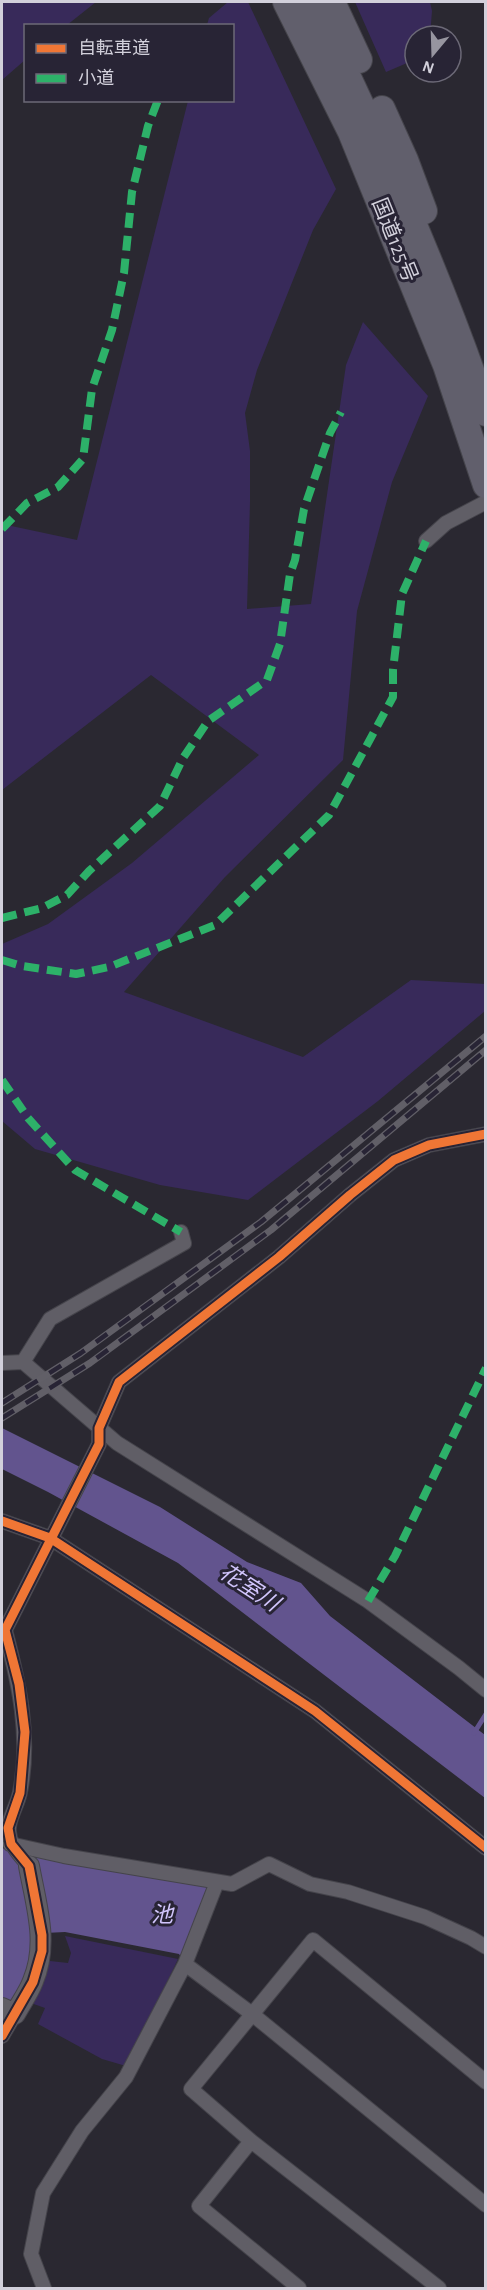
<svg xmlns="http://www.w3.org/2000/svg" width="487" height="2290" viewBox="0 0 487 2290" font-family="'Alegreya Sans','Noto Sans JP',sans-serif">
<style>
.green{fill:#382a5a}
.water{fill:#62548e}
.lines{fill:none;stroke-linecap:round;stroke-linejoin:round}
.stream{stroke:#62548e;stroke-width:5}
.street-casing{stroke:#45444b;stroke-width:16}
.secondary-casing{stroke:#45444b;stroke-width:22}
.highway-casing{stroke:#45444b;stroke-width:28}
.street{stroke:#605e66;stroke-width:14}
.secondary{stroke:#605e66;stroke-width:20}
.highway{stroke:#615f6c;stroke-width:26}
.rail-casing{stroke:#615f67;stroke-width:7}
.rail{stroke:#282435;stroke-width:4.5;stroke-dasharray:14;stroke-linecap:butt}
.quiet{stroke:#2db169;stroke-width:8;stroke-dasharray:15 8;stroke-linecap:butt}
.cycleway-casing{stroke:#282435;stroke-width:13}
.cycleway{stroke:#f07635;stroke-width:9}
.labels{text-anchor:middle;stroke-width:6;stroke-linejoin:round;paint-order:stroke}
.street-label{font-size:21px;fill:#d2d0db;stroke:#282435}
.water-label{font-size:22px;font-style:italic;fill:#d1c5fc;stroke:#282435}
</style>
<rect width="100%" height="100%" fill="#2a2831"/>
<!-- green -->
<path class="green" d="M2,2H96L67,25L26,26L25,60L2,80Z
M228,2H248L336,189L313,230L257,370L245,413L250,451V502L247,609L311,604L346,365L363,322L428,396L392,482L357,611L343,760L225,877L124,992L303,1057L411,980L486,984L485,1011L378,1101L248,1200L160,1185L35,1149L2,1121V944L48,924L132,863L259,755L151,675L2,790V524L77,540L188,101L232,100V26L207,25L209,18Z
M355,2H430L432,11L430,36H415L414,60L386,72Z
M65,1936L178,1959L148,2022L128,2058L126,2066L102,2059L38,2024L45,2008L28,2002L41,1960L68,1963L71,1953Z"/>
<!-- water -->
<path class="water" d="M2,1428L160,1507L247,1562L301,1583L330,1616L485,1735V1798L178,1563L48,1492L2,1469Z
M2,1848L9,1849L25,1867L37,1951L13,2010L2,2005Z
M21,1850L213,1884L183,1960L179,1954L65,1932L45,1933Z"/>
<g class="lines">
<!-- stream -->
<path class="stream" d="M474,1733L486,1714"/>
<!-- street casing -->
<g class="street-casing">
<path id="street" d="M426,541L446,523L486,502
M23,1362L117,1443L368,1601L459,1668L486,1690
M2,1363L23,1362L50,1319L184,1243L181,1232
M2,1521L50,1538L315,1711L486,1848
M10,1844L64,1856L232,1884L269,1864L310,1884L348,1892L425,1917L471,1938L486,1947
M29,1866C20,1855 7,1843 9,1827C10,1815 18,1804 20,1792C31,1737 19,1683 5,1630L99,1444V1428L119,1382L279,1257L350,1195L394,1160L429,1145L486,1134
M217,1882L185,1964L252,2014L486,2205
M2,2036L15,2014
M251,2141L191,2089L313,1940L486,2082
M44,2288L31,2254L43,2193L82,2131L126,2077L185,1964
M299,2288L199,2206L251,2141L439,2288"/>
</g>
<!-- secondary casing -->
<g class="secondary-casing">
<path id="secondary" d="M2,2008L15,2014C21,2003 29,1992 33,1981C49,1943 36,1905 29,1866"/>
</g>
<!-- highway casing -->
<g class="highway-casing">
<path id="highway" d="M286,2L351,132L446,365L486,485
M312,2C377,135 438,272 486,413
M332,2L359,60
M382,109L405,160L424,211"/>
</g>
<!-- street -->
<use href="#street" class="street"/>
<!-- secondary -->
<use href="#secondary" class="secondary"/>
<!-- highway -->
<use href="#highway" class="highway"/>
<!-- rail casing -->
<g class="rail-casing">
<path id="rail" d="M2,1403L81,1353L261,1222L486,1036
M2,1418L90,1363L271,1230L486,1050"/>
</g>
<!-- rail -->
<use href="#rail" class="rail"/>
<!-- quiet -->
<path class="quiet" d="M2,529L27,503L58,487L83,459L92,389L112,330L124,273L132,192L148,126L158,100
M2,918L42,908L67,895L89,871L160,806L183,758L208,721L267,680L280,644L290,574L295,560L304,509L330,433L341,412
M2,960L22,966L76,974L109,967L215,925L329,815L393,697V670L402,594L426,541
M2,1080L28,1118L75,1170L181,1232
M368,1601L395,1556L486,1368"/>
<!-- cycleway casing -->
<g class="cycleway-casing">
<path id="cycleway" d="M2,1521L50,1538L315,1711L486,1848
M2,2036L33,1982L42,1951V1935L29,1866L11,1844L8,1828L20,1793L25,1732L19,1684L5,1630L99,1444V1428L119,1382L279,1257L350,1195L394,1160L429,1145L486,1134"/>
</g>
<!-- cycleway -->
<use href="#cycleway" class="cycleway"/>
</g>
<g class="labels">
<!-- street labels -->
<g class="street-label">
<text transform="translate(395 240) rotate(68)" y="7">国道125号</text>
</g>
<!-- water labels -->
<g class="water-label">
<text transform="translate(250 1587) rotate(33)" y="8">花室川</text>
<text x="162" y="1922">池</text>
</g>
</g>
<!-- border -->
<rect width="487" height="2290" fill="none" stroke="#d2d0db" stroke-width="6"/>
<!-- legend -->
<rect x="24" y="24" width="210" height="78" fill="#282435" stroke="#6c6977" stroke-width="1.5"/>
<rect x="36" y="44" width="30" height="9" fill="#f07635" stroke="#6c6977" stroke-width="1.5"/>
<text x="78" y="54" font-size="18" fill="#d2d0db">自転車道</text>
<rect x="36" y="74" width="30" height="9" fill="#2db169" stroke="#6c6977" stroke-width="1.5"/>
<text x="78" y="84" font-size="18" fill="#d2d0db">小道</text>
<!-- north arrow -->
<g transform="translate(433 54) rotate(199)"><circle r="28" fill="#282435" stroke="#6c6977" stroke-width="1.5"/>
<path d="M0-4.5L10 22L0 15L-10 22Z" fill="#9795a0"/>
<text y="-9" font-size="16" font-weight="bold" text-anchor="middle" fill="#d2d0db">N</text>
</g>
</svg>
